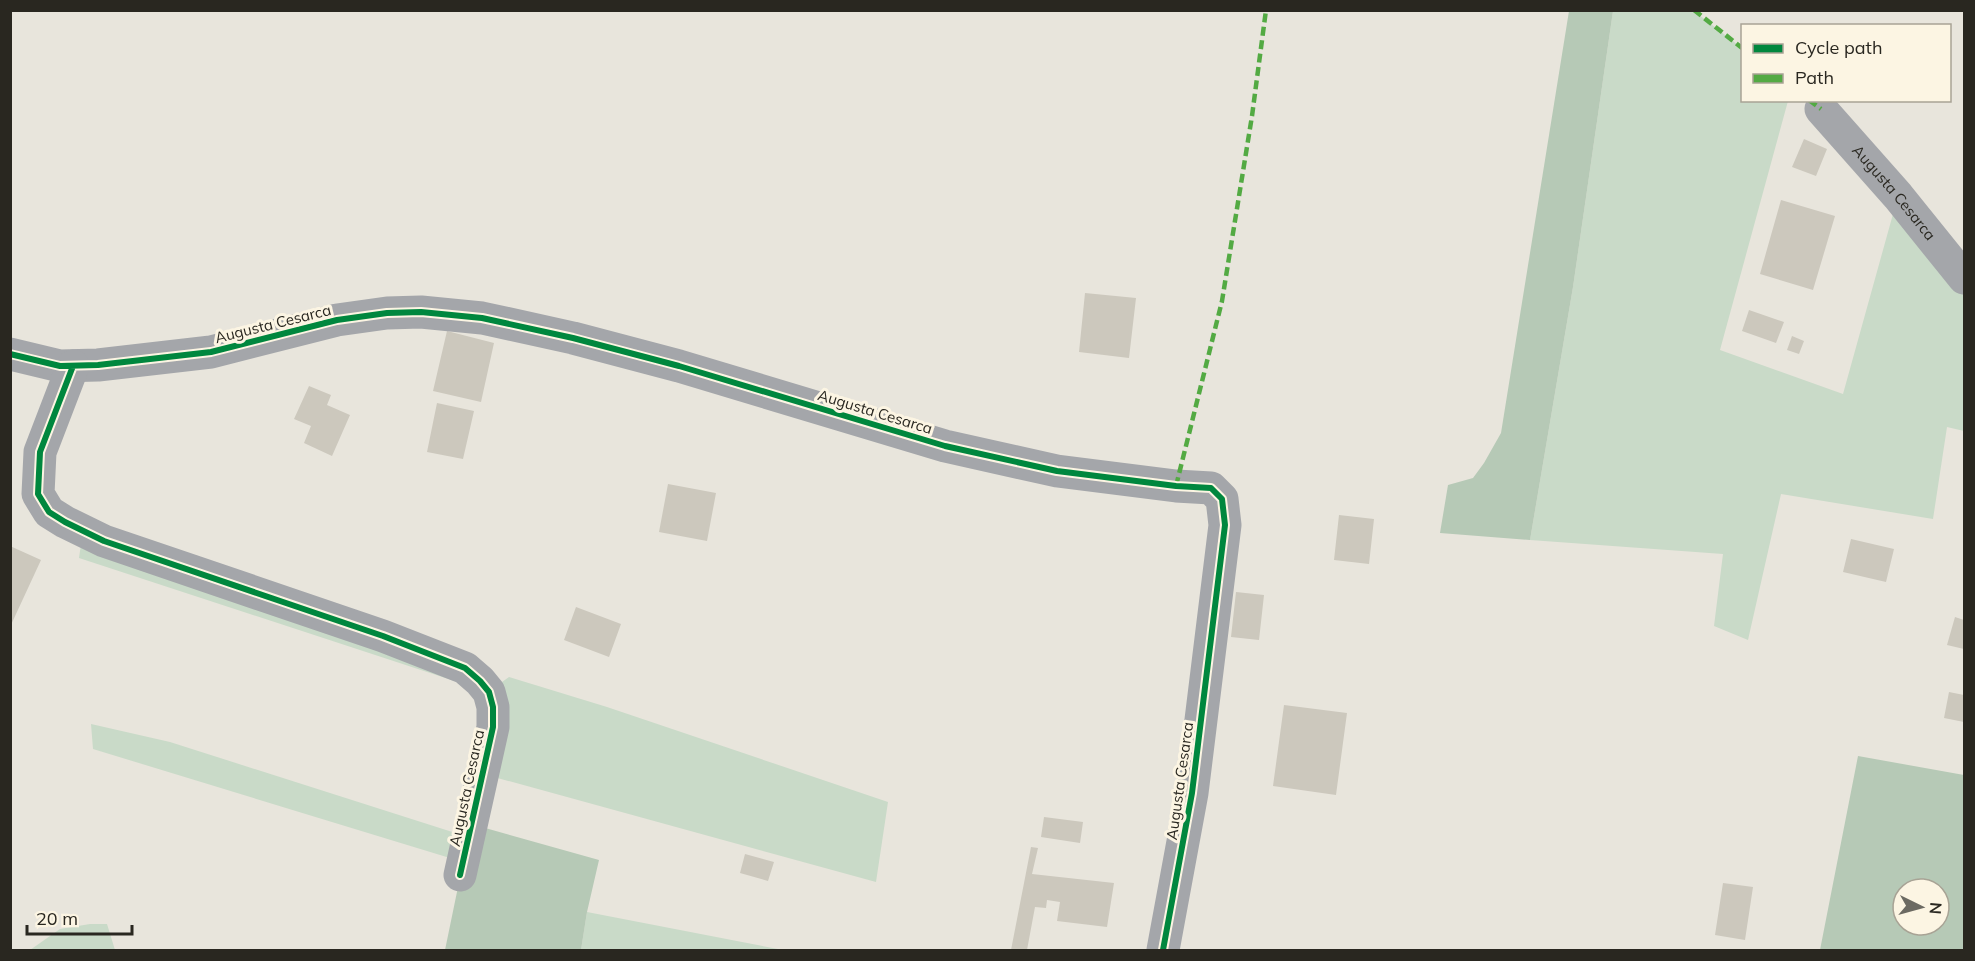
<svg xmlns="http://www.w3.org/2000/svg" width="1975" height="961" viewBox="0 0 1975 961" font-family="Mulish,sans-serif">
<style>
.green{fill:#c9dac8}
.forest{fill:#b6c9b6;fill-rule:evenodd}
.building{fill:#ccc8bd}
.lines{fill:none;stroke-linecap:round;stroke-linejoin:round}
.minor{stroke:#a4a6aa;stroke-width:33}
.quiet{stroke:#53aa43;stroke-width:4.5;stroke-dasharray:9 4.5;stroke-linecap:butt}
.cycleway-casing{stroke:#fcf5e3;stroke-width:10}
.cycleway{stroke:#00873e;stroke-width:6}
.labels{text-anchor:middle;stroke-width:6;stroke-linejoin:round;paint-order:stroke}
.street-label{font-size:15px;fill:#292720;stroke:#fcf5e3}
</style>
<rect width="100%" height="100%" fill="#e8e5dc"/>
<!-- green -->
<path class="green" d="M1613,11H1694L1742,48V100L1788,101L1720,350L1843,394L1898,196L1964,278V431L1947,427L1933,519L1781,494L1748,640L1714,626L1723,554L1530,540L1573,287Z
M83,530L488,692L509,677L607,707L888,802L876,882L483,774L488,692L79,558Z
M91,724L170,742L468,837L463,862L93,749Z
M587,912L783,950H581Z
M90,924H107L115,950H30L60,929Z"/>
<!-- forest -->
<path class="forest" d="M1569,11H1613L1573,287L1530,540L1440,533L1448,485L1473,478L1484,463L1501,433Z
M1858,756L1964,775V948L1961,950H1820ZM1903,889H1939V925H1903Z
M471,824L599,860L587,912L581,950H445Z"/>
<!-- building -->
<path class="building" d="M1804,139L1827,149L1816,176L1792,167Z
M1781,200L1835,216L1813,290L1760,274Z
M1085,293L1136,298L1129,358L1079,352Z
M1749,310L1784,322L1776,343L1742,331Z
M447,331L494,343L481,402L433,391Z
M1792,336L1804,341L1799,354L1787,350Z
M309,386L331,395L327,405L350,415L332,456L304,443L311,426L294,419Z
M437,403L474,411L463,459L427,452Z
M668,484L716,493L707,541L659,532Z
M1339,515L1374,519L1369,564L1334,560Z
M1851,539L1894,549L1886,582L1843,572Z
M10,546L41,560L10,627Z
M1236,592L1264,595L1259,640L1231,637Z
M576,607L621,624L609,657L564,640Z
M1955,617L1964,620V649L1947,645Z
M1949,692L1964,695V722L1944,718Z
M1284,705L1347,713L1336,795L1273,786Z
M1044,817L1083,822L1080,843L1041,837Z
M1031,847L1038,848L1032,874L1114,883L1107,927L1057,921L1060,902L1047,900L1046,908L1035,907L1027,950H1011Z
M745,854L774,862L768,881L740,873Z
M1723,883L1753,887L1745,940L1715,935Z"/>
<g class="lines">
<!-- minor -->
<g class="minor">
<path id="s1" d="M1821,109L1898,196L1964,278"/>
<path d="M10,354L60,366L98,365L211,352L337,320L387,313L421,312L482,318L573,338L679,366L945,446L1057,471L1176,486L1211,488L1222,499L1225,525L1192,793L1163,950"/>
<path d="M73,366L40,452L38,494L49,512L65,522L104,541L383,636L465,668L480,681L489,692L493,707V727L460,875"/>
</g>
<!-- quiet -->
<path class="quiet" d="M1694,10L1742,48
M1809,100L1821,109
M1176,486L1222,301L1252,116L1266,10"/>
<!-- cycleway casing -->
<g class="cycleway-casing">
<path id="cycleway" d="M10,354L60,366L98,365L211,352L337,320L387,313L421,312L482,318L573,338L679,366L945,446L1057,471L1176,486L1211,488L1222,499L1225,525L1192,793L1163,950
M73,366L40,452L38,494L49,512L65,522L104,541L383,636L465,668L480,681L489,692L493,707V727L460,875"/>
</g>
<!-- cycleway -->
<use href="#cycleway" class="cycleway"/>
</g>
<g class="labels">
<!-- street labels -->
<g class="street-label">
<text dy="5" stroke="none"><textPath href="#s1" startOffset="111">Augusta Cesarca</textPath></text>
<text transform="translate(273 324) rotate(-14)" y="5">Augusta Cesarca</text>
<text transform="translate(875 412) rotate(17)" y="5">Augusta Cesarca</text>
<text transform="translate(1180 781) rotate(-82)" y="5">Augusta Cesarca</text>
<text transform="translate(467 788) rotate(-78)" y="5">Augusta Cesarca</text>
</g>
</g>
<!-- border -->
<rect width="1975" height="961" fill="none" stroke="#292720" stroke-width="24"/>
<!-- legend -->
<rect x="1741" y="24" width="210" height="78" fill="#fcf5e3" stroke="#a8a395" stroke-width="1.5"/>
<rect x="1753" y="44" width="30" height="9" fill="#00873e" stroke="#a8a395" stroke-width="1.5"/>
<text x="1795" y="54" font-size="18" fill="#292720">Cycle path</text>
<rect x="1753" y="74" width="30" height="9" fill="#53aa43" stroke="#a8a395" stroke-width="1.5"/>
<text x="1795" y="84" font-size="18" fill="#292720">Path</text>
<!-- north arrow -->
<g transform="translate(1921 907) rotate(95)"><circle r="28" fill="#fcf5e3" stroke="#a8a395" stroke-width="1.5"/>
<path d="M0-4.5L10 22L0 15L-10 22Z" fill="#6c6a62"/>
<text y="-9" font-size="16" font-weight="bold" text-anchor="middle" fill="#292720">N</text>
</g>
<!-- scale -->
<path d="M27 925v9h105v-9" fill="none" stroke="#292720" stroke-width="3"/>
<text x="36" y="925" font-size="18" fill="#292720" stroke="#fcf5e3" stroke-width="4.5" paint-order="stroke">20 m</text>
</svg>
